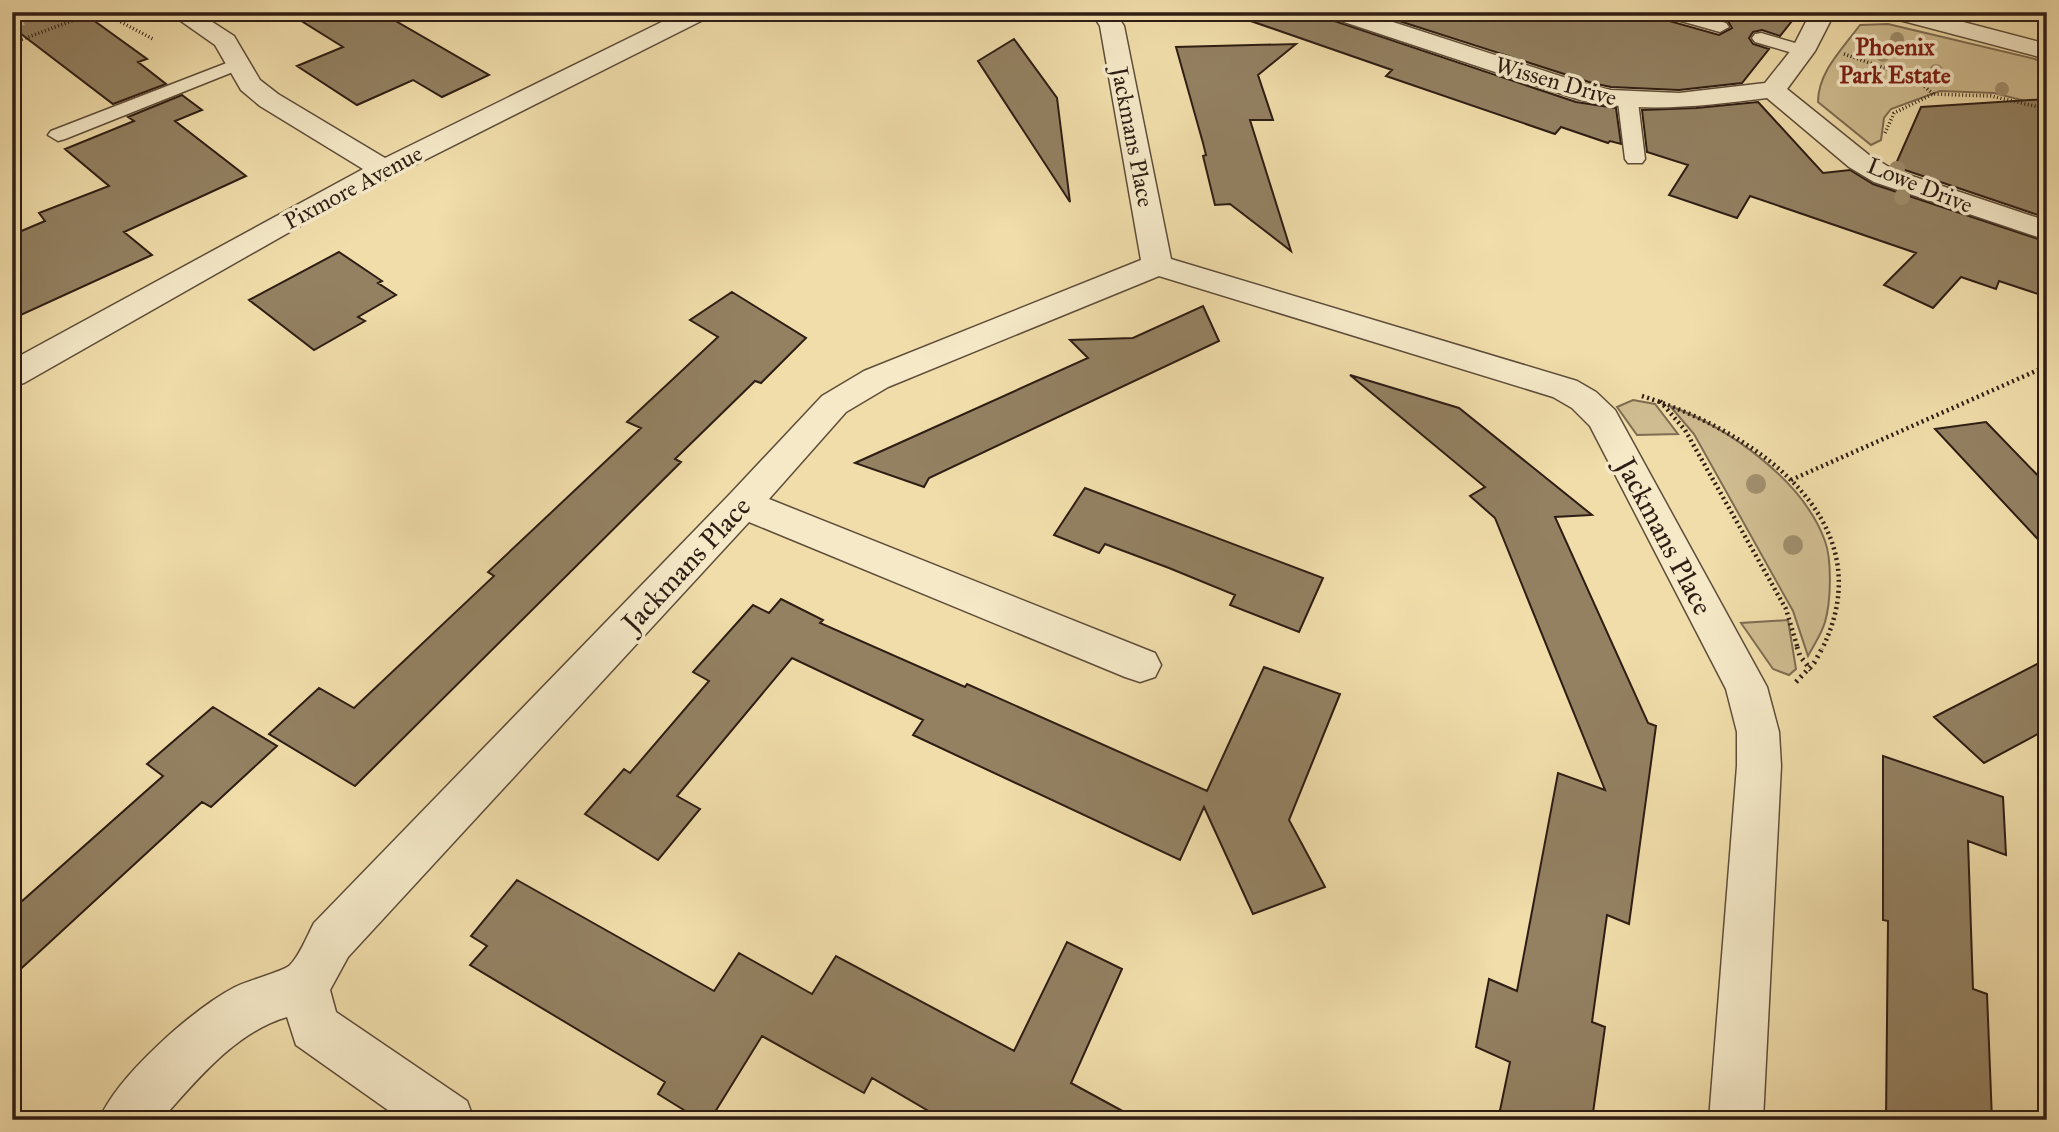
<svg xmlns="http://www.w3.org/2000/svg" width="2059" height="1132" viewBox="0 0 2059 1132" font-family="'IM FELL Great Primer',serif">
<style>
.green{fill:#cfbc90;stroke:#7e6c52;stroke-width:2}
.building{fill:#938162;stroke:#2e1d14;stroke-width:2}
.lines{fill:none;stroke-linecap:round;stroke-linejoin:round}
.street-tunnel{stroke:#c9b78c;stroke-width:27;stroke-dasharray:27 13;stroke-linecap:butt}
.lane-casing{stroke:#5e4d3a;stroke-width:3}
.street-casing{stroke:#5e4d3a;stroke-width:3}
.path-far2{stroke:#2e1d14;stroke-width:3.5;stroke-dasharray:1 2.5;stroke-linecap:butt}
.path-far1{stroke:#2e1d14;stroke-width:4.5;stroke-dasharray:2 3.5;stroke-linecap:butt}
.path{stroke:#2e1d14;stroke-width:5;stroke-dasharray:2 4.5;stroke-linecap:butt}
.lane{fill:#f5e9c8;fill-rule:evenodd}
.street{fill:#f5e9c8;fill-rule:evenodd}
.tree{fill:#a08e6c}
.labels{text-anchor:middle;stroke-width:7;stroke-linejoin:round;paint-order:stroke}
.far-street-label{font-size:23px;fill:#2e1d14;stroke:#f5e9c8}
.far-neighbourhood-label{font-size:24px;font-weight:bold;fill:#7a1f14;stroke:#f5e9c8}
.street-label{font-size:28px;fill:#2e1d14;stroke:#f5e9c8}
</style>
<rect width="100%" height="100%" fill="#f0ddaa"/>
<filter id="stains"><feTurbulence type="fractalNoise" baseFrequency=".00286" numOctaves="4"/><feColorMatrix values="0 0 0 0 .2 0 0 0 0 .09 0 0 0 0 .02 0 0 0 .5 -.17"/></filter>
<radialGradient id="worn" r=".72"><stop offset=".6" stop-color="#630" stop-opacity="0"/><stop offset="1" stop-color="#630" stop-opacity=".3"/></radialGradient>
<!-- green -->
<path class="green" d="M1888,24L2035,59L2046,64L2045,106L1994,93L1940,91L1891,109L1884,118L1881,140L1871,145L1818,102C1818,72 1843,48 1860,25Z
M1633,400L1655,404L1678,434L1637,435L1617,407Z
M1670,406C1729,428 1803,480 1825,541C1832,560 1831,602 1825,622C1822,633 1814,645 1808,656L1793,611L1694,434Z
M1788,620L1796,669L1789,675L1773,669L1741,623Z"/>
<!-- building -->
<path class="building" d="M12,12H82L147,59L138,62L166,84L113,104L12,27Z
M287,12H380L489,75L442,97L413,80L357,105L297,66L343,47Z
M1247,12H1323L1328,19L1576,102L1616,108L1621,144L1610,141L1608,143L1561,127L1555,134L1386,76L1392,70L1245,19Z
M1371,12H1659L1662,19L1719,35L1732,28L1728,21L1699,12H1799L1780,36L1762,30L1753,32L1749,38L1753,44L1769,49L1742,83L1679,90L1611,87L1592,83Z
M1014,39L1057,98L1070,202L978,61Z
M1296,44L1258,75L1273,120H1250L1291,251L1230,204L1215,205L1203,156L1206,155L1203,143L1176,47Z
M182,95L202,110L175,121L246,176L124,232L152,255L12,319V235L45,221L39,213L109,186L65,149L134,121L128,117Z
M2047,99V218L1893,166H1895L1921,107Z
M1758,102L1823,173L1850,170L1873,184L2047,242V297L1999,281L1996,289L1961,277L1933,308L1884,285L1916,253L1750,196L1737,218L1669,195L1688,165L1647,152L1642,110L1696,108Z
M339,252L382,281L378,283L396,295L358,317L365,321L314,350L249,300Z
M732,292L806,338L761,383L755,381L675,459L681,462L355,786L269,734L319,688L354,708L494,576L488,572L641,428L627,422L718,337L690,320Z
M1203,306L1219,341L929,478L924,487L855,463L1088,358L1070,340L1133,338Z
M1350,375L1459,408L1592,515L1555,517L1648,723L1656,726L1629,924L1607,915L1592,1022L1605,1027L1592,1120H1498L1510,1062L1476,1047L1489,979L1517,991L1558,773L1605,790L1495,518L1470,496L1485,487Z
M1986,422L2047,485V549L1935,429Z
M1085,488L1323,578L1299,632L1230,605L1235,595L1169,568L1105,544L1099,553L1054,535Z
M781,599L823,620L820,623L965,687L967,684L1207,791L1264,667L1340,694L1289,820L1325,887L1253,914L1204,807L1180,860L913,735L923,720L792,658L677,796L700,809L658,860L585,814L624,769L630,773L709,681L693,672L753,605L769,613Z
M2047,659V729L1984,763L1934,717Z
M213,707L277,746L211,807L202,802L12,977V910L163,776L147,764Z
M1883,756L2003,797L2006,855L1968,841L1973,989L1987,994L1992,1120H1886L1888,921L1883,920Z
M517,880L714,991L739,953L812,994L836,956L1014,1051L1067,942L1122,969L1071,1083L1139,1120H944L872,1078L864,1093L762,1036L710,1120H700L658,1094L665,1082L470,965L487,946L471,936Z"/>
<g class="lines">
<!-- street-tunnel -->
<path class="street-tunnel" d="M12,15L20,12"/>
<!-- lane casing -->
<g class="lane-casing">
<path id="lane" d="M1661,12H1689L1726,23L1729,27L1720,32L1663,16Z
M1761,33L1809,47L1812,51L1803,56L1755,42L1752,38L1755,34Z
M237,59L246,64L243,68L65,139L58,141L48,135L51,131Z
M1628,96L1638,102L1645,159L1642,163H1628L1625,159L1618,102Z"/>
</g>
<!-- street casing -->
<g class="street-casing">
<path id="street" d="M168,12H197L234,36L260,80L278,94L385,158L682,12H713L709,17L351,197L24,383L12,386V360L363,169L260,106L241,90L215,45Z
M1091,12H1115L1124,26L1171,259L1577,381L1596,392L1615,410L1767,687L1779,732L1781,766L1763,1120H1709L1737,766V732L1726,689L1590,426L1572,408L1553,397L1159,276L888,387L846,412L769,499L1155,653L1161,665L1155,677L1140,682L1125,677L749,522L348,957L330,990L336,1012L467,1101L474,1120H402L296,1045L287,1017C235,1032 196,1081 161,1120H99C117,1076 193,1009 235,987C246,981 285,971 290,965C300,955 307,936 314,923L730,494L822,396L864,371L1141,260L1100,26Z
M1325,12H1362L1591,86L1611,90L1679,93L1765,83L1792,49L1811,12H1835L1815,51L1787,89L1869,155L1894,170L2047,221V240L1874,182L1849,167L1767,98C1703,106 1641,114 1577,99L1329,17Z
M1884,12H1925L2047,44V59L1888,17Z"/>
</g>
<!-- path-far2 -->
<path class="path-far2" d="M102,12L153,39
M12,43L96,12
M1844,54L1916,79L1933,94
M1885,133L1894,113L1933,94L1991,96L2047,109"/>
<!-- path-far1 -->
<path class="path-far1" d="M1642,396C1750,430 1887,518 1822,649
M1660,401L1685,430L1786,609L1798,649
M1791,480L2047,366"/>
<!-- path -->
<path class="path" d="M1797,647L1800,656L1811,670
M1796,682L1814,663L1823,647"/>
<!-- lane -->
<use href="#lane" class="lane"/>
<!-- street -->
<use href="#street" class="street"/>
</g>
<!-- trees -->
<g class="tree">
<circle cx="1897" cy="39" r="7"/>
<circle cx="1883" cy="55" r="7"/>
<circle cx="1936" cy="71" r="7"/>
<circle cx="2002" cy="89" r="7"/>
<circle cx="1897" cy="169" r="8"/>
<circle cx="1902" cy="197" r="8"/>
<circle cx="1756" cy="484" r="10"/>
<circle cx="1793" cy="545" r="10"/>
</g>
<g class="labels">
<!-- far-street labels -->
<g class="far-street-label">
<text transform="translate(1556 81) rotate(16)" y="8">Wissen Drive</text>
<text transform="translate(1133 137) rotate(79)" y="8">Jackmans Place</text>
<text transform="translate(1920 185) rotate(22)" y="8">Lowe Drive</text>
<text transform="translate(353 187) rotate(-28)" y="8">Pixmore Avenue</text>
</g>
<!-- far-neighbourhood labels -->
<g class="far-neighbourhood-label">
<text x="1895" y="55">Phoenix<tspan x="1895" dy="28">Park Estate</tspan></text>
</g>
<!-- street labels -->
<g class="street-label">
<text transform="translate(1665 536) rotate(62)" y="10">Jackmans Place</text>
<text transform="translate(686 564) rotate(-47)" y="10">Jackmans Place</text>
</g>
</g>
<!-- margin -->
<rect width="2059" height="1132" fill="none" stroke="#f0ddaa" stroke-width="42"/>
<rect x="14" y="14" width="2031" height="1104" fill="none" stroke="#2e1d14" stroke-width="3.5"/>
<rect x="21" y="21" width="2017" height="1090" fill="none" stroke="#2e1d14" stroke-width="2"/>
<rect width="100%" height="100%" filter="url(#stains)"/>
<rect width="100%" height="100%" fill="url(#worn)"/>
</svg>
